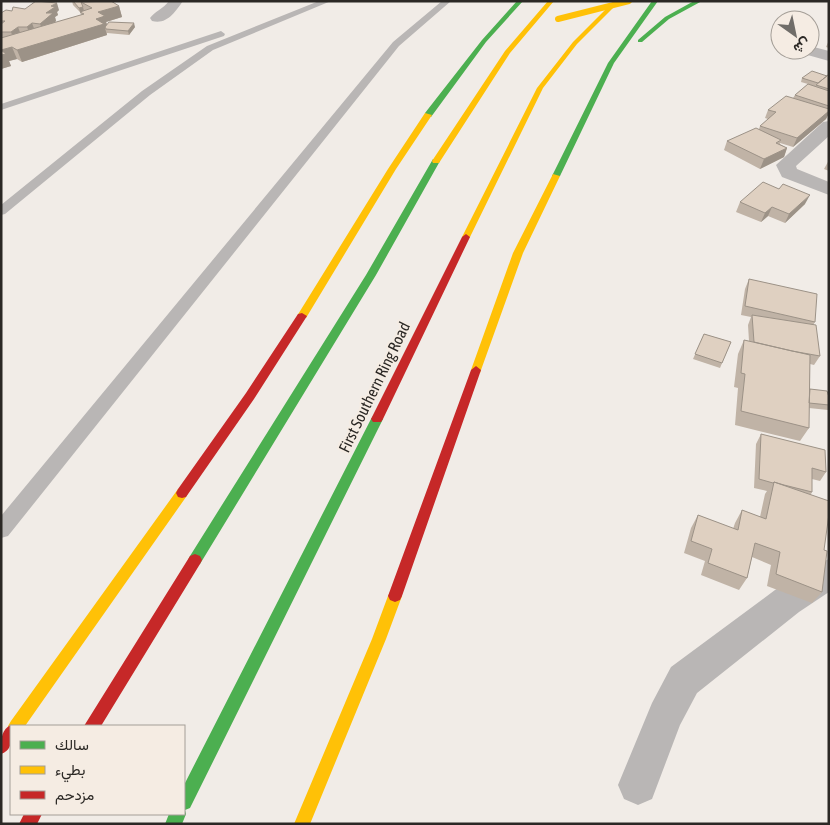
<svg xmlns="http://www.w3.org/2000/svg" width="830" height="825" viewBox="0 0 830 825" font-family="'Asap Condensed',Vazirmatn,sans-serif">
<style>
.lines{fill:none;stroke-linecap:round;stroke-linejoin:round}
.lane{fill:#b9b6b5;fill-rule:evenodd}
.street{fill:#b9b6b5;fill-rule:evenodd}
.fast{fill:#4caf50;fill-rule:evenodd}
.slow{fill:#ffc107;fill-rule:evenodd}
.jam{fill:#c62828;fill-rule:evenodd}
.slow-bridge{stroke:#ffc107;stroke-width:6}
.wall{fill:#c0b3a6}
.shaded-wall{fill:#9c9287}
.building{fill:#dfd0c1;stroke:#9c9287}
.labels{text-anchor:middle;stroke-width:4;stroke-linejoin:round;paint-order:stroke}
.street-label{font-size:16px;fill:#2b2825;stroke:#f5ece3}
</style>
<rect width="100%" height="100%" fill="#f1ece7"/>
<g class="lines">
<!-- lane -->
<path class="lane" d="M319,1H331L213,50L150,95L5,214L1,215V205L142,91L207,46Z
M442,1H451L399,46L8,536L1,538V516L393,42Z
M221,31L225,34L224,36L1,110V104Z"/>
<!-- street -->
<path class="street" d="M169,1H183C175,12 167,25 152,21L150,18C154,12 163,9 169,1Z
M810,46L829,51V61L804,54L803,50H810Z
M829,121V136L796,166L797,169L829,182V195L782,177L776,165L823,122Z
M829,559V592L799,612L697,693L680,725L652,799L638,805L624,799L618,785L652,703L671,667L775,590L817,564Z"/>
<!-- fast -->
<path class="fast" d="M517,1H523L486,42L431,117H425V113L482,40Z
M652,1H658L614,63L560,176L553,178L552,176L608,63Z
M694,1H702L669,19L642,42H638V40L665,17Z
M433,159L440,161L376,275L200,564L195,566L190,564L188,560L190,556L366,275Z
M377,415L381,416L383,419L190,808L185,810L186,814L182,824H165L169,814H184V785L371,419L373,416Z"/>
<!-- slow -->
<path class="slow" d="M548,1H554L510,53L439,163H433L432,161L505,51Z
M614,1H620L577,44L543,88L470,237L466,240L463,239L462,237L537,88L573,42Z
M425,113L432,115L396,169L306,318H298L297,316L388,169Z
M553,174L560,176L523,253L481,370L480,373H472L471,370L513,253Z
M182,488L186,489L188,493L186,497L25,726H11V731L8,726L11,721L178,489Z
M395,590L400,592L402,596L386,639L310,824H294L372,639L388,596L390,592Z"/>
<!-- jam -->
<path class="jam" d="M466,234L470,237L383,419L381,422H373L371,419L462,237Z
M302,313L307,316L254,399L186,497L182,498L178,497L176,493L178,489L246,393L298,314Z
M476,366L481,370L402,596L400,600L395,602L390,600L388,596L471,370Z
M195,554L200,556L202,560L200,564L101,726H84L190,556Z
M11,725L13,726H11C11,738 14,749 1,754C1,742 0,730 11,725Z
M24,814H42L37,824H19Z"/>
<!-- slow-bridge -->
<path class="slow-bridge" d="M558,19L629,1"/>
</g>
<!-- wall -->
<path class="wall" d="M72,1L119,6L122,17L106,22L107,24L135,27L129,35L107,33V35L22,62L17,59L9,61L11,66L1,69V13L25,9L59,10L57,12L58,15L55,17L56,21L54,23L81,15L80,12L73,5Z
M829,40V48L826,47Z
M829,74V113L826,119L793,147L780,143V144L787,148L784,157L760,169L724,150L727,141L759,129L760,126L768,119L765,118L768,110L793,98L795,95L808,84L801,82L802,78L827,76Z
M829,160V171L824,169Z
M779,189L805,204L785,223L768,216L761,222L736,212L740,202Z
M749,279L815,322L813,325L820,356L814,365L810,364V389L829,397V409L828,410L809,408V428L800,441L735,425L738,388L734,387L738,354L744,340L749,341L748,325L751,317L741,315L745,289Z
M704,334L731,342L720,368L693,359Z
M761,434L826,472L820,481L812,479V492L811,494L824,550L822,592L812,603L767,586L771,565L752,557L747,578L739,590L701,575L705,561L684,553L691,528L698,515L733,529L735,523L742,510L760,517L765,494L767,491L754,488L756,444Z"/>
<!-- shaded-wall -->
<path class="shaded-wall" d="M57,3L59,10L57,12L58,15L55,17L56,21L43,32L40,24L46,13L51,6Z
M119,6L122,17L106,22L108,27L105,28L107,35L22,62L17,50L96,19L98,12Z
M83,7L84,11L80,12L79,8Z
M32,23L35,31L30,35L27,27Z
M134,23L135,27L129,35L128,31Z
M18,27L21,35L14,41L11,32Z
M12,47L17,59L9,61L11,66L1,69V50Z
M829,109V113L826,119L793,147L797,138Z
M787,148L784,157L760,169L764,159Z
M810,195L805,204L785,223L789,214Z
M772,207L768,216L761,222L765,213Z"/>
<!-- building -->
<path class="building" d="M36,1L57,3L51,6L55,7L46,13H53L40,24L32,23L27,27H18L11,32H1V24L5,21H1V13L6,10L12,11L13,7L25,9Z
M73,1H82L81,2L83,7L79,8Z
M111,1L119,6L98,12L105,16L96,19L104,24L17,50L12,47L1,50V38L84,14L80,12L92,8L81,2Z
M109,22L134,23L128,31L106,29L105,27Z
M1,50L6,54L1,55Z
M812,71L827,76L818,83L802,78Z
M829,74V89L816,85Z
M808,84L829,91V106L795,95Z
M786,96L829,109V111L797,138L760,126L776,112L768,110Z
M756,128L781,140L776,143L787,148L764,159L727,141Z
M763,182L779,189L783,184L810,195L789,214L772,207L765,213L740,202Z
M749,279L817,294L815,322L745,306Z
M752,315L816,325L820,356L792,351L754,342Z
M704,334L731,342L722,363L695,354Z
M744,340L810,355L809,428L741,411L745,374L741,373Z
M810,389L827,391L829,397V405L809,403Z
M761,434L825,450L826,472L812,468V492L784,485L774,482L773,483L759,479Z
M774,482L829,501V514L824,550L827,551L822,592L776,574L780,552L755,543L747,578L708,563L712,549L691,541L698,515L738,530L742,510L766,519Z"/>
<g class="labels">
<!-- street labels -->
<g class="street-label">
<text transform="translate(374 387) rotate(-64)" y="6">First Southern Ring Road</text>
</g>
</g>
<!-- border -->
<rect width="830" height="825" fill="none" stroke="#2b2825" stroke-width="5"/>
<!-- legend -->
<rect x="10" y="725" width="175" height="90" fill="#f5ece3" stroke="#a49e97"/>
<rect x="20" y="741" width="25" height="8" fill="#4caf50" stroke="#a49e97"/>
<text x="55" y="750" font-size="15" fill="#2b2825">سالك</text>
<rect x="20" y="766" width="25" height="8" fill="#ffc107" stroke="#a49e97"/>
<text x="55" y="775" font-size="15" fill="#2b2825">بطيء</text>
<rect x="20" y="791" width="25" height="8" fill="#c62828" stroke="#a49e97"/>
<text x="55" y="800" font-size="15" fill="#2b2825">مزدحم</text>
<!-- north arrow -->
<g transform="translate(795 35) rotate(147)"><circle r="24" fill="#f5ece3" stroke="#a49e97"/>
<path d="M0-4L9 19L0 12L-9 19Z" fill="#706d69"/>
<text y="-8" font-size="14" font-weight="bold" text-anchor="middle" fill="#2b2825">ش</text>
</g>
</svg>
